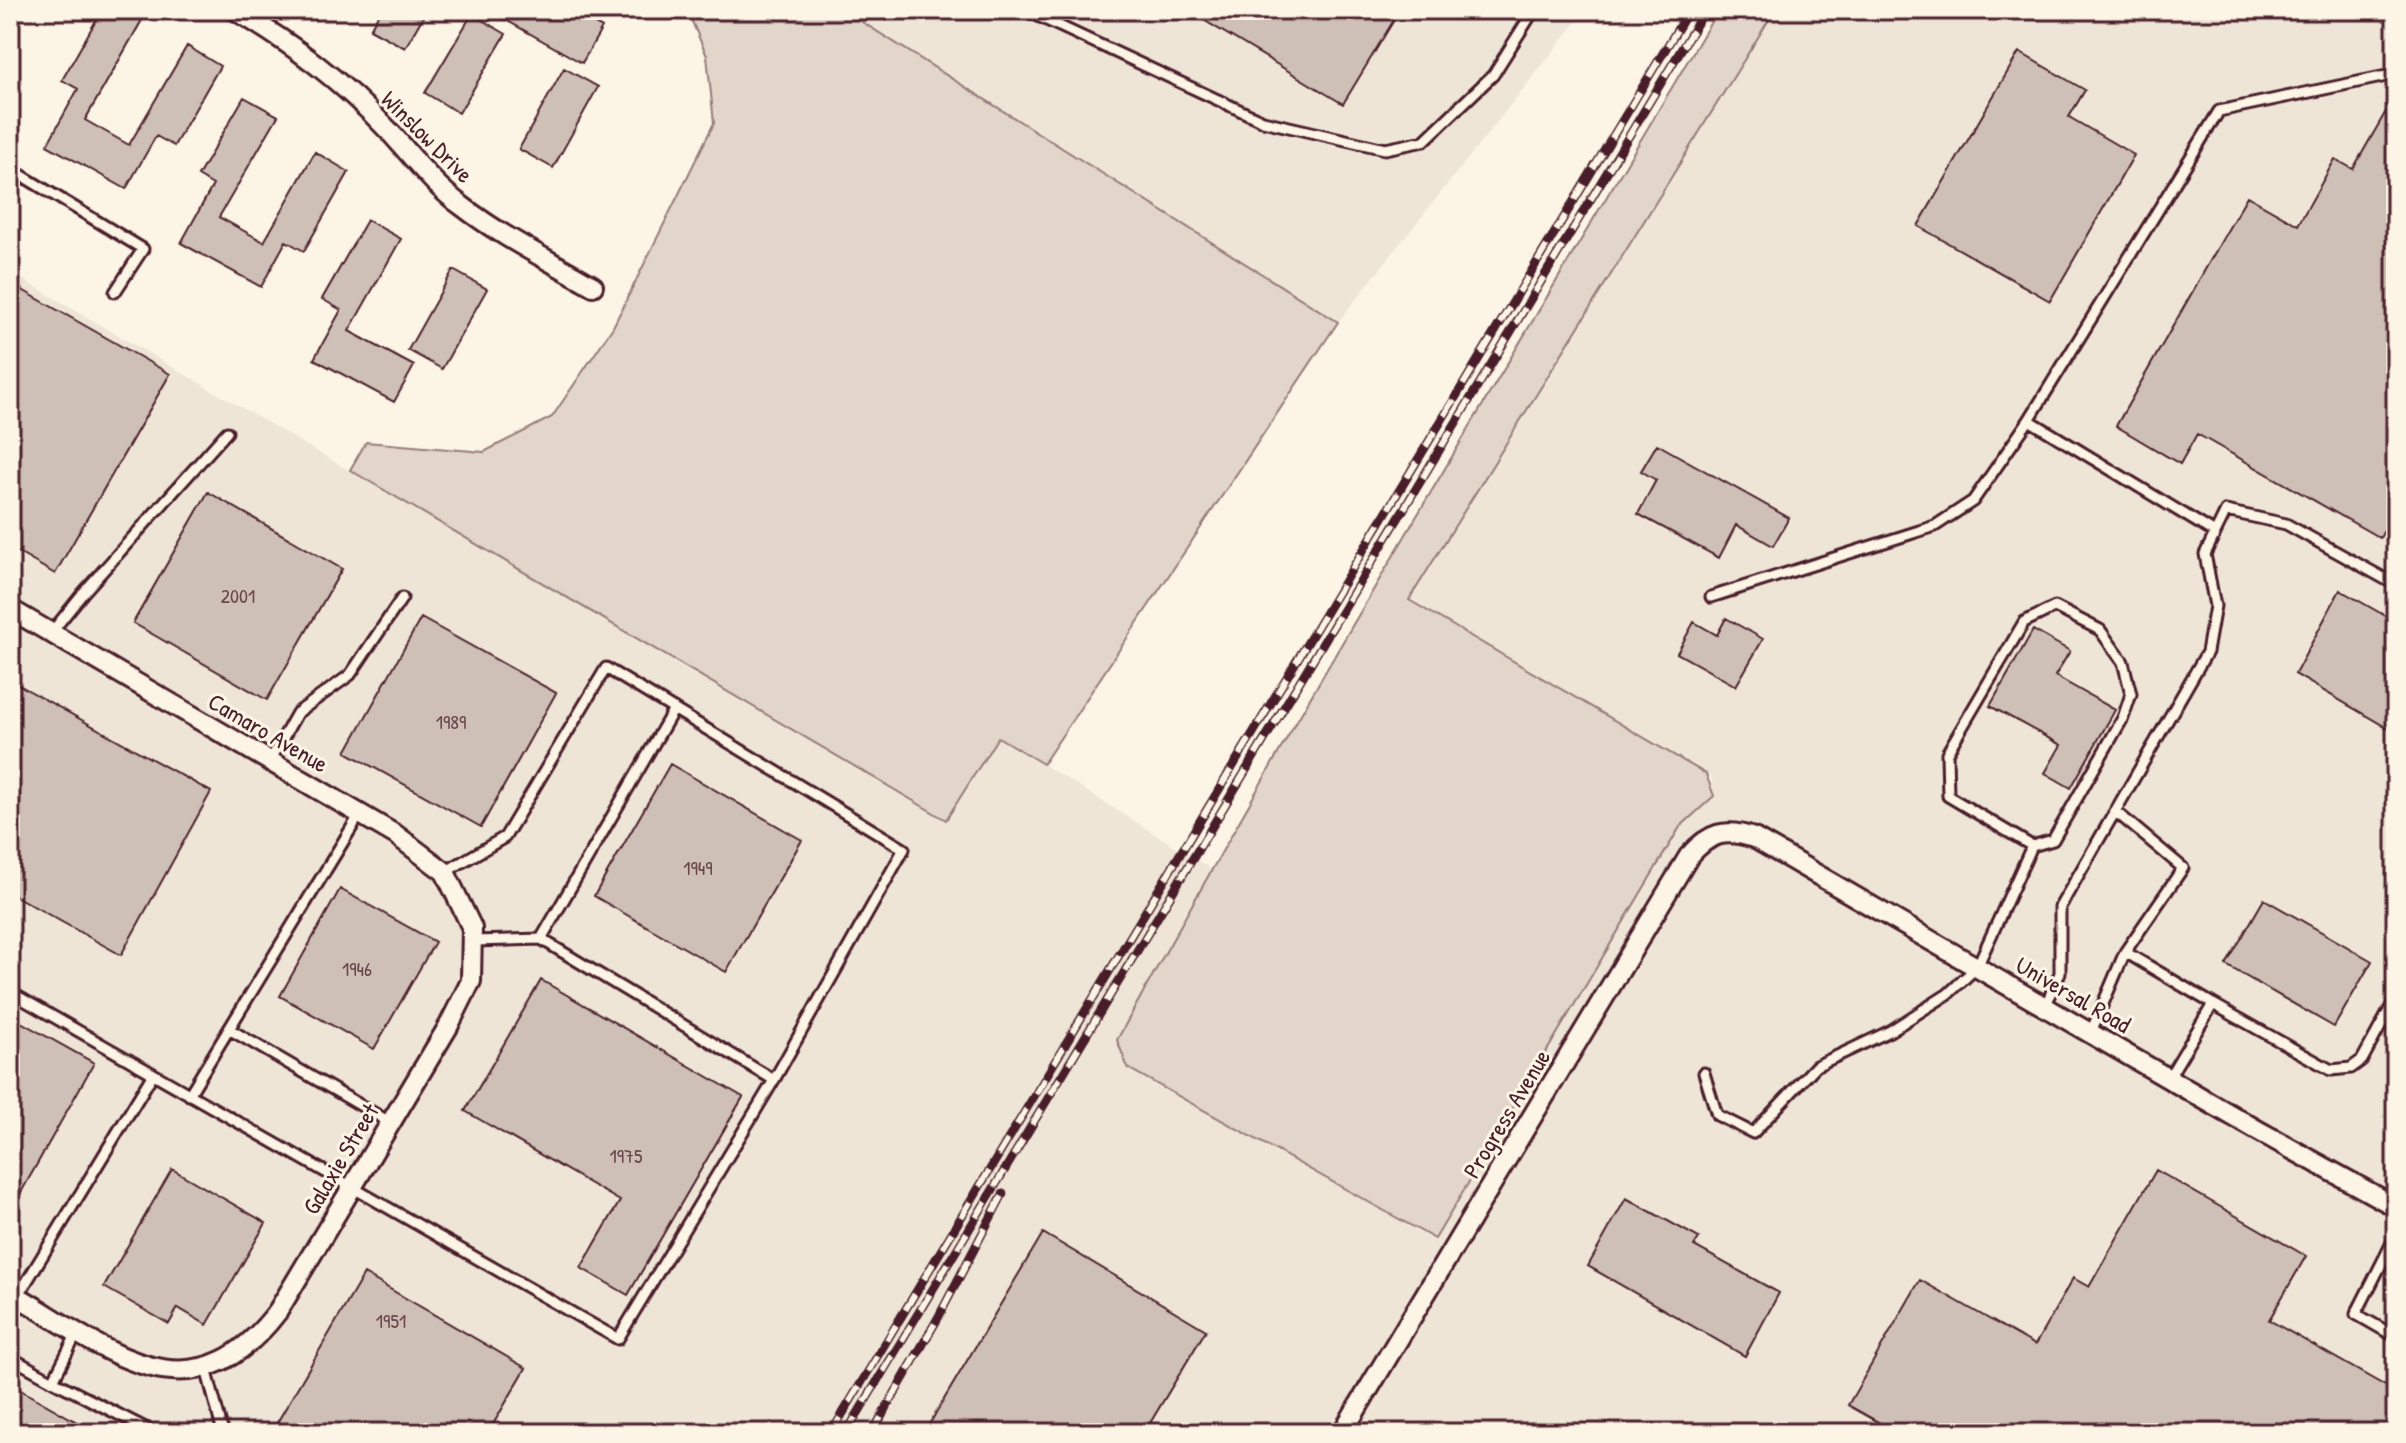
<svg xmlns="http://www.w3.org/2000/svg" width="2406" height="1443" viewBox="0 0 2406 1443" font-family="'Patrick Hand',sans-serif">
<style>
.built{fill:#eee5d7}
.green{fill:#e2d5ca;stroke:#967a7a;stroke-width:2}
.building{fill:#cfc0b7;stroke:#4a1f2b;stroke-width:2}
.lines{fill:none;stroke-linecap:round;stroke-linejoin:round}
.lane-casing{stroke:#4a1f2b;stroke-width:15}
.street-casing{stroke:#4a1f2b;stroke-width:24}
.lane{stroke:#fcf5e5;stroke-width:9}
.street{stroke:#fcf5e5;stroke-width:18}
.rail-casing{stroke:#4a1f2b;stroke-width:9}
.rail{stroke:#fcf5e5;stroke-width:6;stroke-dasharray:18;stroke-linecap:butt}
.labels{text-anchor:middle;stroke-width:6;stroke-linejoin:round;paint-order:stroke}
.number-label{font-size:20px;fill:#6b474e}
.street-label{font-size:24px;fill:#4a1f2b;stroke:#fcf5e5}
</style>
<rect width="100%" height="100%" fill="#fcf5e5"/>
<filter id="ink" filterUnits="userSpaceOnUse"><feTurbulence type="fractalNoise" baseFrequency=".0125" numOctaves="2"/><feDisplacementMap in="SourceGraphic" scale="16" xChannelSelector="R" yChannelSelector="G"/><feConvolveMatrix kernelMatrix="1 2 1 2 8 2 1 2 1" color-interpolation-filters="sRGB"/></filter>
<g filter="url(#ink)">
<!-- built -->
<path class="built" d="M843,10H1586L1338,322Z
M1775,10H2396V1433H10V272L945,819L998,736L1211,869L1117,1040L1680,827L1714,795L1711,776L1409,600Z"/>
<!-- green -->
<path class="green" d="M687,10H843L1338,322L1043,764L998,737L946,820L350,470L366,442L484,452L552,417L613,327L714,123L707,56Z
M1718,10H1775L1409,600L1706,774L1714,796L1680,827L1435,1239L1128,1068L1117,1040C1308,691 1515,352 1718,10Z"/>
<!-- building -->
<path class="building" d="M102,10H125L142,20L85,120L129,145L187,46L220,66L174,146L156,136L126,189L47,145L78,89L62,80Z
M381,10H427L405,48L370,29Z
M488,10H570L602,28L582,63Z
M1187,10H1400L1343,104Z
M472,14L506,34L459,113L425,93Z
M2019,52L2085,90L2069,117L2134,155L2050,301L1918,226Z
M564,68L598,87L553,168L519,149Z
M2396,94V509L2380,538L2197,434L2180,464L2116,426L2247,196L2298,225L2335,159L2353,169Z
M244,97L278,116L219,217L264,242L315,152L349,172L304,251L286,241L261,287L181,243L213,185L198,176Z
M367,220L401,239L349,331L414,366L394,402L314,359L341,310L322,299Z
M453,270L487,289L442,369L408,350Z
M10,283L170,374L55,574L10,548Z
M1657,444L1789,518L1773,546L1736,525L1719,558L1638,514L1656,480L1641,471Z
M208,492L342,569L267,700L133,623Z
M2340,590L2396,622V733L2295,674Z
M421,618L556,693L481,827L346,752Z
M1726,618L1763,639L1736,686L1677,653L1694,622L1717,635Z
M2033,630L2070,651L2055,676L2115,710L2071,788L2045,773L2061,745L1990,706Z
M10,680L211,792L121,955L10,893Z
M670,764L802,840L726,972L594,896Z
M340,889L435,942L374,1049L280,996Z
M2264,899L2372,961L2334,1027L2226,965Z
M541,980L743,1097L628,1295L581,1268L620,1201L465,1111Z
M10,1016L94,1063L10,1212Z
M172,1169L266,1223L207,1325L178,1308L169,1324L104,1287Z
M2156,1170L2306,1256L2269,1320L2396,1392V1433H1898L1848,1405L1920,1280L2035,1345L2073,1278L2089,1287Z
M1626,1198L1699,1238L1694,1246L1779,1293L1745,1356L1588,1266Z
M1043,1233L1206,1330L1144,1433H924Z
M364,1274L526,1368L488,1433H271Z
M10,1384L96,1433H10Z"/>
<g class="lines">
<!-- lane casing -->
<g class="lane-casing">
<path id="lane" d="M1025,10L1263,121L1385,149L1424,141L1493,75L1534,10
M10,192L21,175L143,249L115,292
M2215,533L2029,420L2219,111L2396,74
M1711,597L1935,526L1973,501L2029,420
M51,633L83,593L227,432
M270,761L297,713L350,675L402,598
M360,814L229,1029L391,1123
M445,872L505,837L606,668L904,849L774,1080L541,939L473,941
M541,939L674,709
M2125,952L2213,1004
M10,998L17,996L618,1339L774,1080
M2045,1007L2060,973V907L2207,652L2215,606L2205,554L2226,511L2286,524L2396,585
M2091,1032L2125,952L2183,868L2115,811
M1704,1073L1717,1115L1753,1133L1816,1066L1890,1031L1948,994L1977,967L2032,846L1948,796L1947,753L2024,622L2055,607L2100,630L2123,662L2131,694L2123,718L2053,840L2032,846
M2168,1079L2213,1004L2331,1070L2351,1068L2362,1060L2396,998
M189,1095L229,1029
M2396,1235L2356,1314L2396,1337
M18,1296L153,1074
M10,1357L53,1381L78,1331
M206,1368L223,1433
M53,1381L155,1433"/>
</g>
<!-- street casing -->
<g class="street-casing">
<path id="street" d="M235,10C294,45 342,81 389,131C413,157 433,185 462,206C502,237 549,260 593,286
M10,609L396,835L445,872L472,928L471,981L448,1027L278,1311C190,1427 105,1347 10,1292
M1342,1433L1689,856C1709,833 1725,828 1754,838L2257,1130L2396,1207"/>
</g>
<!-- lane -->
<use href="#lane" class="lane"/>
<!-- street -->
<use href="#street" class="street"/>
<!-- rail casing -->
<g class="rail-casing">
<path id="rail" d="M831,1433L1689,10
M846,1433L1705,10
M872,1433L938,1318L1003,1194"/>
</g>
<!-- rail -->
<use href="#rail" class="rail"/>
</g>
</g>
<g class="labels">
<!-- number labels -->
<g class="number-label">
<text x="238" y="603">2001</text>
<text x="451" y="729">1989</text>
<text x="698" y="875">1949</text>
<text x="357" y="976">1946</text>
<text x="626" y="1163">1975</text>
<text x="391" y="1328">1951</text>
</g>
<!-- street labels -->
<g class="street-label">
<text transform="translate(427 137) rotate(45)" y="8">Winslow Drive</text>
<text transform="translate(268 733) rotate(30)" y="8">Camaro Avenue</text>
<text transform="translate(2073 995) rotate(30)" y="8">Universal Road</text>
<text transform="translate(1507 1114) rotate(-59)" y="8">Progress Avenue</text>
<text transform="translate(341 1159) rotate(-59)" y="8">Galaxie Street</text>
</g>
</g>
<!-- margin -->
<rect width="2406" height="1443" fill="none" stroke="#fcf5e5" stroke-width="40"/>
<rect x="20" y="20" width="2366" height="1403" fill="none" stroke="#4a1f2b" stroke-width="3" filter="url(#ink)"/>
</svg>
